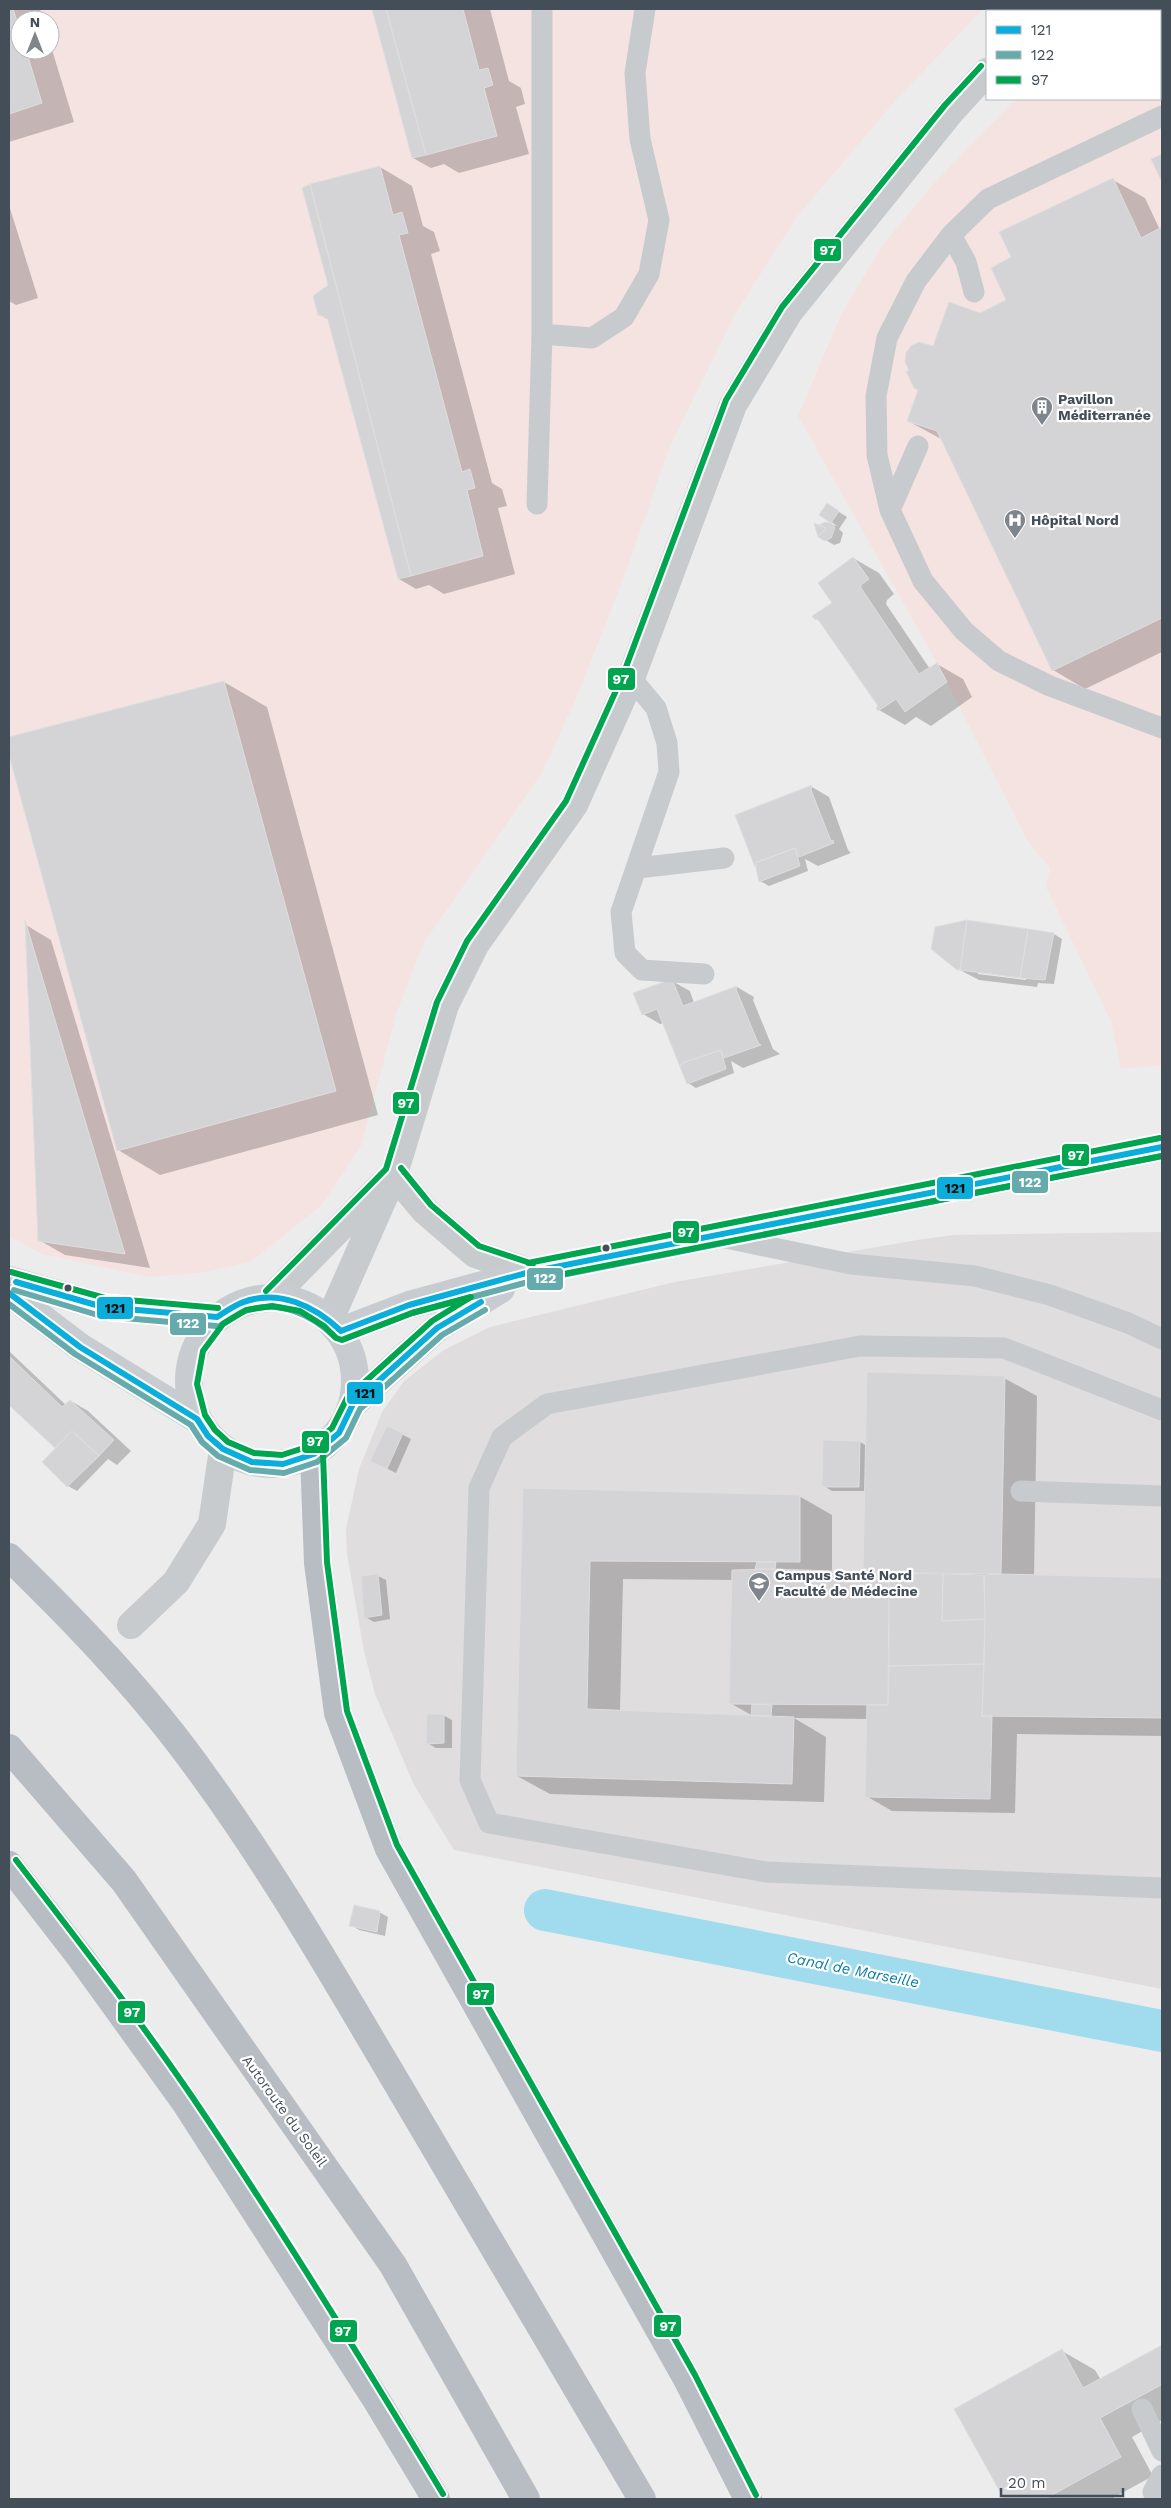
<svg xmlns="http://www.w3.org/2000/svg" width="1171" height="2508" viewBox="0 0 1171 2508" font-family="'Work Sans',sans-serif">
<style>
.education{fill:#dfddde}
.medical{fill:#f5e3e1;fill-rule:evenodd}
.shadow{fill:#0003;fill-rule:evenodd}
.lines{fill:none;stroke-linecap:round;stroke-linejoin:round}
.canal{stroke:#a1dcee;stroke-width:42}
.building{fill:#d4d4d7;stroke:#dededf}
.lane{stroke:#c8cbcd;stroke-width:21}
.street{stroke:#c8cbcd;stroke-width:28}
.secondary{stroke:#c8ccd0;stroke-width:28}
.highway{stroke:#b8bdc3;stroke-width:28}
.bus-1-casing{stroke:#fff;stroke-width:10}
.bus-2-casing{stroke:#fff;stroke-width:10}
.bus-3-casing{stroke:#fff;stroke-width:10}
.bus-1{stroke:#0aaedb;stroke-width:6}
.bus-2{stroke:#66abac;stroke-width:6}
.bus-3{stroke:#00a550;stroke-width:6}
.bus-dot{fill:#434e59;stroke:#fff;stroke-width:2}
.labels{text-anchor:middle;stroke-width:4.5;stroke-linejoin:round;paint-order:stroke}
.poi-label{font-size:14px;font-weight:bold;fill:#434e59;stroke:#fff;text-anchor:start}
.street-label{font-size:14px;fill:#434e59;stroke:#fff}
.water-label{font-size:15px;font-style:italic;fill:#077da1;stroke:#fff}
.line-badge{stroke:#fff;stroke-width:2}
.badge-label{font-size:14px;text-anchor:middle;font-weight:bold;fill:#fff}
.pale-badge-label{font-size:14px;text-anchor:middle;font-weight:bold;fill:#111}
</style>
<rect width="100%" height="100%" fill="#edecec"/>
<!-- education -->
<path class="education" d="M1162,1232V1989L454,1850L414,1785L375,1694L364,1651L347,1554L346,1529L359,1469L382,1412L404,1381L444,1350L490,1327L675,1282L923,1239L954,1235Z"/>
<!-- medical -->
<path class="medical" d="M9,9H983L895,101L796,218L736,313L670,446L624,577L578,694L542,773L423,944L396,1015L361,1146L321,1206L250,1262L200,1273L149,1277L42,1254L9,1236ZM20,20H50V50H20Z
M1101,9H1162V1065L1121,1069L1111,1021L1046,887L1050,868L1028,842L937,663L798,416L840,317L881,247L935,182L1016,99H1160V11H1099Z"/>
<!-- shadow -->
<path class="shadow" d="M9,9H40L43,20H20V50H50V43L74,122L9,142Z
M373,9H490L509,81L521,88L525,104L516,107L529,154L459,173L444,164L431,168L413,158Z
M380,167L412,186L423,226L434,232L440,251L431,254L492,483L502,489L507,506L498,508L515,574L444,594L429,585L416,589L399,579L329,320L319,314Z
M1113,180L1145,198L1160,230L1162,228V652L1085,689L1053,670L943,440L908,421L934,348L980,314L1008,301L1012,258Z
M9,205L38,298L16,305L9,301Z
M836,510L847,517L839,529L843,533L840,543L834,545L819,536V526L825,523L837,526L821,515Z
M853,558L879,573L894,594L887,600L886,604L930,669L937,664L963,679L972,697L931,726L916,717L905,725L879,710V706L821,622L816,619L834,604Z
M224,682L267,707L378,1115L160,1175L118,1150L9,750V738Z
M812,787L829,797L848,850L851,853L818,866L805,859L808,871L769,886L760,881L757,864L736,816Z
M967,921L1054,934L1062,939L1054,984L1038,983L1037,987L979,980L958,969ZM978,971L1026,977V980L978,974Z
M26,925L51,940L150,1268L65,1255L39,1240Z
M672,981L690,991L694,1003L737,987L754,997L753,1000L773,1049L780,1054L743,1068L731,1061L734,1073L696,1088L688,1083L664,1023L660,1024L643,1014Z
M9,1351L66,1405L71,1401L88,1411L131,1451L117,1465L108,1459L77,1491L68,1486L44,1462L58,1448L9,1403Z
M1004,1378L1037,1396L1034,1576L1162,1580V1736L1017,1734L1015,1813L892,1811L866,1796L868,1719L794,1718L826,1737L824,1802L550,1794L517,1776L524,1490L799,1496L832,1515V1572L864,1573L866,1491H832L824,1486L860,1442L867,1446ZM623,1579L733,1580L730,1703L753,1716L620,1711Z
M388,1427L411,1439L396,1473L380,1465Z
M378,1576L386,1580L390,1619L374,1622L365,1617Z
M443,1715L452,1720V1748H436L427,1743Z
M379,1912L388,1917L385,1936L359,1930L351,1925Z
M1162,2346V2420L1132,2437L1153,2476L1111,2499H1005L956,2409L1062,2351L1095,2370L1101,2380Z"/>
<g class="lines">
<!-- canal -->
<path class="canal" d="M545,1910L1162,2031"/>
</g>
<!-- building -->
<path class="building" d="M9,9H13L20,30V50H26L42,103L9,114Z
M372,9H386L426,155L412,158Z
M386,9H463L479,70L488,68L493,85L484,88L497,136L426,155Z
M1162,154V182L1151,159Z
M380,166L393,215L402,212L408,233L399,235L462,472L470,469L475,488L467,490L483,556L411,576L310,184Z
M1113,178L1141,238L1162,227V618L1052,671L937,431L907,421L918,390L914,388L906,371H909L905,362L906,353L911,346L919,342L933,346L949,302L980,313L1006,300L991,268L1011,257L999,232Z
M310,184L411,576L398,579L327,317L318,315L313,296L328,285L302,188Z
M827,503L839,511L831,523L819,515Z
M825,522L831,523L835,528L831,538L825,541L818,537L826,528L819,525Z
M814,523L826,528L818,537Z
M853,557L869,579L861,585V588L919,674L937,663L947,682L905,712L896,699L878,711L876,708L878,706L817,618L815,620L812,616L832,603L818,583Z
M224,681L336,1091L117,1151L9,755V737Z
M812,785L811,790L831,841L833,840L834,843L799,857L795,848L755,863L757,866L755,867L735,815Z
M795,848L800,866L759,882L755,863Z
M25,920L125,1254L38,1241Z
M967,920L1028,929L1020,978L960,970Z
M967,920L960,970H957L931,949L935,927Z
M1028,929L1054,933L1045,980L1020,978Z
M672,979L683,1006L737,986L736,989L758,1043L761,1045L724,1058L721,1050L682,1063L680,1067L657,1009L642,1015L633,993Z
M721,1050L726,1069L687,1084L680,1067L682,1063Z
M9,1356L62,1407L70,1400L114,1440L99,1456L72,1431L55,1448L9,1405Z
M867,1372L1005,1376L1001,1574L863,1572Z
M387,1426L403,1433L387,1469L370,1461Z
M72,1431L99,1456L67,1487L42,1462Z
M823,1440L860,1441L859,1487H822Z
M523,1488L800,1495V1562L590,1561L587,1709L794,1717L792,1784L516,1776Z
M757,1562H776L775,1569H755Z
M775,1569L889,1573L888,1705L729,1704L732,1570Z
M889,1573L943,1574L942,1621L985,1619L984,1664L889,1666Z
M378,1574L382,1615L364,1618L361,1576Z
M943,1574L984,1575L985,1619L942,1621Z
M1001,1574L1162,1578V1718L982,1716L985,1619L984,1575Z
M984,1664L982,1716H992L990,1799L865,1797L867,1705H888L889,1666Z
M752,1704L772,1705L771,1716H751Z
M427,1714H444V1743L426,1744Z
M354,1905L380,1911L377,1932L349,1926Z
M1162,2345V2387L1161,2385L1100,2418L1121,2457L1045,2499H1004L954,2409L1062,2349L1083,2388Z"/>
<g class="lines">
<!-- lane -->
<path class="lane" d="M951,235L988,199L1162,116
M542,334L592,338L624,317L649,274L659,220L640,139L635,73L645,9
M918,446L890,510L923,581L964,631L999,661L1050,686L1162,728
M537,504L542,334V9
M890,510L877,455L876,396L887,338L916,281L951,235L966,262L974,292
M631,678L656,708L667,743L669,772L621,912L625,953L642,970L704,974
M638,868L724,858
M721,1237L851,1264L975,1276L1050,1295L1128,1323L1162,1339
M1162,1410L1004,1348L860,1346L547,1404L502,1437L479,1488L470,1780L489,1823L766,1872L1162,1888
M1021,1491L1162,1496
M1142,2409L1162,2451
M1157,2499L1153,2492L1162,2475"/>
<!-- street -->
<path class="street" d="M1044,11L1046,9
M394,1174L425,1211L475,1254L530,1272
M272,1297L382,1185
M330,1319L394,1174L445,1005L475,945L574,805L631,678L733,405L789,312L952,110L987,72
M131,1625L176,1582L212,1524L223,1449"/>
<!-- secondary -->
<path class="secondary" d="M9,1280L103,1307L217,1317
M9,1293L80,1347L197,1419
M189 1381a83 83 0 1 1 166 0a83 83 0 1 1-166 0Z
M341,1331L409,1305L530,1272L1162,1147
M353,1404L437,1328L501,1289"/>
<!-- highway -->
<path class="highway" d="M314,1454L318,1563L338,1713L389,1849L687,2379L748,2499
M9,1557C78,1624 147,1696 203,1775C276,1875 338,1984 401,2090C482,2226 561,2363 642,2499
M9,1748L124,1881L393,2265L526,2499
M9,1865L81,1958L185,2102L377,2401L436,2499"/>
<!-- bus-1 casing -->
<g class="bus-1-casing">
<path id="bus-1" d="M16,1282L103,1307L217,1317
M9,1293L80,1347L197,1419L208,1436L223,1449L252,1462L283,1464L314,1454L339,1433L353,1404L437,1328L481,1302
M217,1317C225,1312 232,1307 241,1303C278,1288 315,1306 341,1331
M341,1331L409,1305L530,1272L1162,1147"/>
</g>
<!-- bus-2 casing -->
<g class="bus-2-casing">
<path id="bus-2" d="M14,1290L101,1316L216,1326
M9,1304L75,1354L191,1425L202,1442L218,1456L250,1470L284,1473L317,1462L346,1438L360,1409L442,1335L485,1310
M221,1325C229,1320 237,1314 245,1311C279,1299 311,1314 335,1337
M344,1339L412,1313L532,1281L1162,1156"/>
</g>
<!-- bus-3 casing -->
<g class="bus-3-casing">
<path id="bus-3" d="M401,1168L431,1205L479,1246L533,1264
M528,1263L1160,1138
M11,1272L105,1298L218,1308
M533,1280L1162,1156
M266,1291L386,1169L437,1002L467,941L566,801L623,675L726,400L782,307L945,105L981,66
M471,1297L432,1321L347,1398L332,1428L310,1446L282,1455L254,1453L228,1442L215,1430L205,1415L197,1384L203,1351L223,1324L246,1310L272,1306L300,1311L324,1326L336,1338L342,1340L412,1313Z
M323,1454L327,1562L347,1711L397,1845L695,2375L756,2495
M16,1860C76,1938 137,2016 193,2098C280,2227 363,2361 443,2494"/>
</g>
<!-- bus-1 -->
<use href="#bus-1" class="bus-1"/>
<!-- bus-2 -->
<use href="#bus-2" class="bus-2"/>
<!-- bus-3 -->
<use href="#bus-3" class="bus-3"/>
</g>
<!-- icons -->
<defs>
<g id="building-pin" transform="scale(1.125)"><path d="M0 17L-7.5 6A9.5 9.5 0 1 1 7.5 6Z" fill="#7e858c" stroke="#fff"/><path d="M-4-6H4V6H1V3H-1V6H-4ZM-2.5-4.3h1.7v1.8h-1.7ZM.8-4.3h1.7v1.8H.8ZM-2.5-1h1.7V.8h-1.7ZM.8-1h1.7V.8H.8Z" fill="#fff"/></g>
<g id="hospital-pin" transform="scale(1.125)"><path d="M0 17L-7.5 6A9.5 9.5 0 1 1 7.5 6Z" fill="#7e858c" stroke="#fff"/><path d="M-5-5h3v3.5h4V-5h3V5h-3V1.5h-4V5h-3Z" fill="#fff"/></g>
<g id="university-pin" transform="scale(1.125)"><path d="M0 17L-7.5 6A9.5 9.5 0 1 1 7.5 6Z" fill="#7e858c" stroke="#fff"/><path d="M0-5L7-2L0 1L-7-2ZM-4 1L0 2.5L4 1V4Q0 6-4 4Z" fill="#fff"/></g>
</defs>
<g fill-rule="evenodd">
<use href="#building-pin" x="1042" y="407"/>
<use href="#hospital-pin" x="1015" y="520"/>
<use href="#university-pin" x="759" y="1583"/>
</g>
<!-- markers -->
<g class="bus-dot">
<circle cx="606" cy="1248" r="4.5"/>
<circle cx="68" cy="1288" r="4.5"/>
</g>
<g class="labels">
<!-- poi labels -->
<g class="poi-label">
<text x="1058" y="404">Pavillon<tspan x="1058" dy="16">Méditerranée</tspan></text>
<text x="1031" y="525">Hôpital Nord</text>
<text x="775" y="1580">Campus Santé Nord<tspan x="775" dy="16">Faculté de Médecine</tspan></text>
</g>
<!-- street labels -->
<g class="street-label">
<text transform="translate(285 2111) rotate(54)" y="5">Autoroute du Soleil</text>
</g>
<!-- water labels -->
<g class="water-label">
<text transform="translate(853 1970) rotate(11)" y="5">Canal de Marseille</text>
</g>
</g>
<g class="line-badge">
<rect x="813" y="238" width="29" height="24" rx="5" fill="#00a550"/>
<rect x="607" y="667" width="29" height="24" rx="5" fill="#00a550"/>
<rect x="392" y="1091" width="28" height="24" rx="5" fill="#00a550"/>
<rect x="1061" y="1143" width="29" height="24" rx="5" fill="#00a550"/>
<rect x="1011" y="1170" width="38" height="24" rx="5" fill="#66abac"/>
<rect x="936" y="1176" width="38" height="24" rx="5" fill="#0aaedb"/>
<rect x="672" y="1220" width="28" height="24" rx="5" fill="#00a550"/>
<rect x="526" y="1267" width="38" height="24" rx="5" fill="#66abac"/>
<rect x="96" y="1296" width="38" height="24" rx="5" fill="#0aaedb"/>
<rect x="169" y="1312" width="38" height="24" rx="5" fill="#66abac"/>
<rect x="346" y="1381" width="38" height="24" rx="5" fill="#0aaedb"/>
<rect x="301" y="1430" width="29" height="24" rx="5" fill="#00a550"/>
<rect x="466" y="1982" width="29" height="24" rx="5" fill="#00a550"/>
<rect x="117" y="2000" width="29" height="24" rx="5" fill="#00a550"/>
<rect x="653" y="2314" width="29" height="24" rx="5" fill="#00a550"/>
<rect x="329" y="2319" width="29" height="24" rx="5" fill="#00a550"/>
</g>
<g class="badge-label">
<text x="828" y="255">97</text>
<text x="621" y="684">97</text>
<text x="406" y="1108">97</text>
<text x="1076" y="1160">97</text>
<text x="1030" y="1187">122</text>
<text x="686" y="1237">97</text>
<text x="545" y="1283">122</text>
<text x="188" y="1328">122</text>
<text x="315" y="1446">97</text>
<text x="481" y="1999">97</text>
<text x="132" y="2017">97</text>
<text x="668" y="2331">97</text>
<text x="343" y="2336">97</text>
</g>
<g class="pale-badge-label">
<text x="955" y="1193">121</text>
<text x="115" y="1313">121</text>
<text x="365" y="1398">121</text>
</g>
<!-- border -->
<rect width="1171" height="2508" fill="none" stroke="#434e59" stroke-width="20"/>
<!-- legend -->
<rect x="986" y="10" width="175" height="90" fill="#ffffff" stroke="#b4b8bd"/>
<rect x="996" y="26" width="25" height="8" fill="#0aaedb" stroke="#b4b8bd"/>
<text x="1031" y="35" font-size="15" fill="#434e59">121</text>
<rect x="996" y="51" width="25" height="8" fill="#66abac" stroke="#b4b8bd"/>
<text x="1031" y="60" font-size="15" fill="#434e59">122</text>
<rect x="996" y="76" width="25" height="8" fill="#00a550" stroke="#b4b8bd"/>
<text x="1031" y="85" font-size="15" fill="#434e59">97</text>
<!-- north arrow -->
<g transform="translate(35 35)"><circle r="24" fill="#ffffff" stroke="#b4b8bd"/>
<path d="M0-4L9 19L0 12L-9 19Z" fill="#7e858c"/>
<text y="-8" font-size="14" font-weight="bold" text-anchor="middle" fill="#434e59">N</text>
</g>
<!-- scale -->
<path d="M1001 2488v8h122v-8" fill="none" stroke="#434e59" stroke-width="2.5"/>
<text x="1008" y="2488" font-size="15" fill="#434e59" stroke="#ffffff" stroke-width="4" paint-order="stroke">20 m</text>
</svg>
